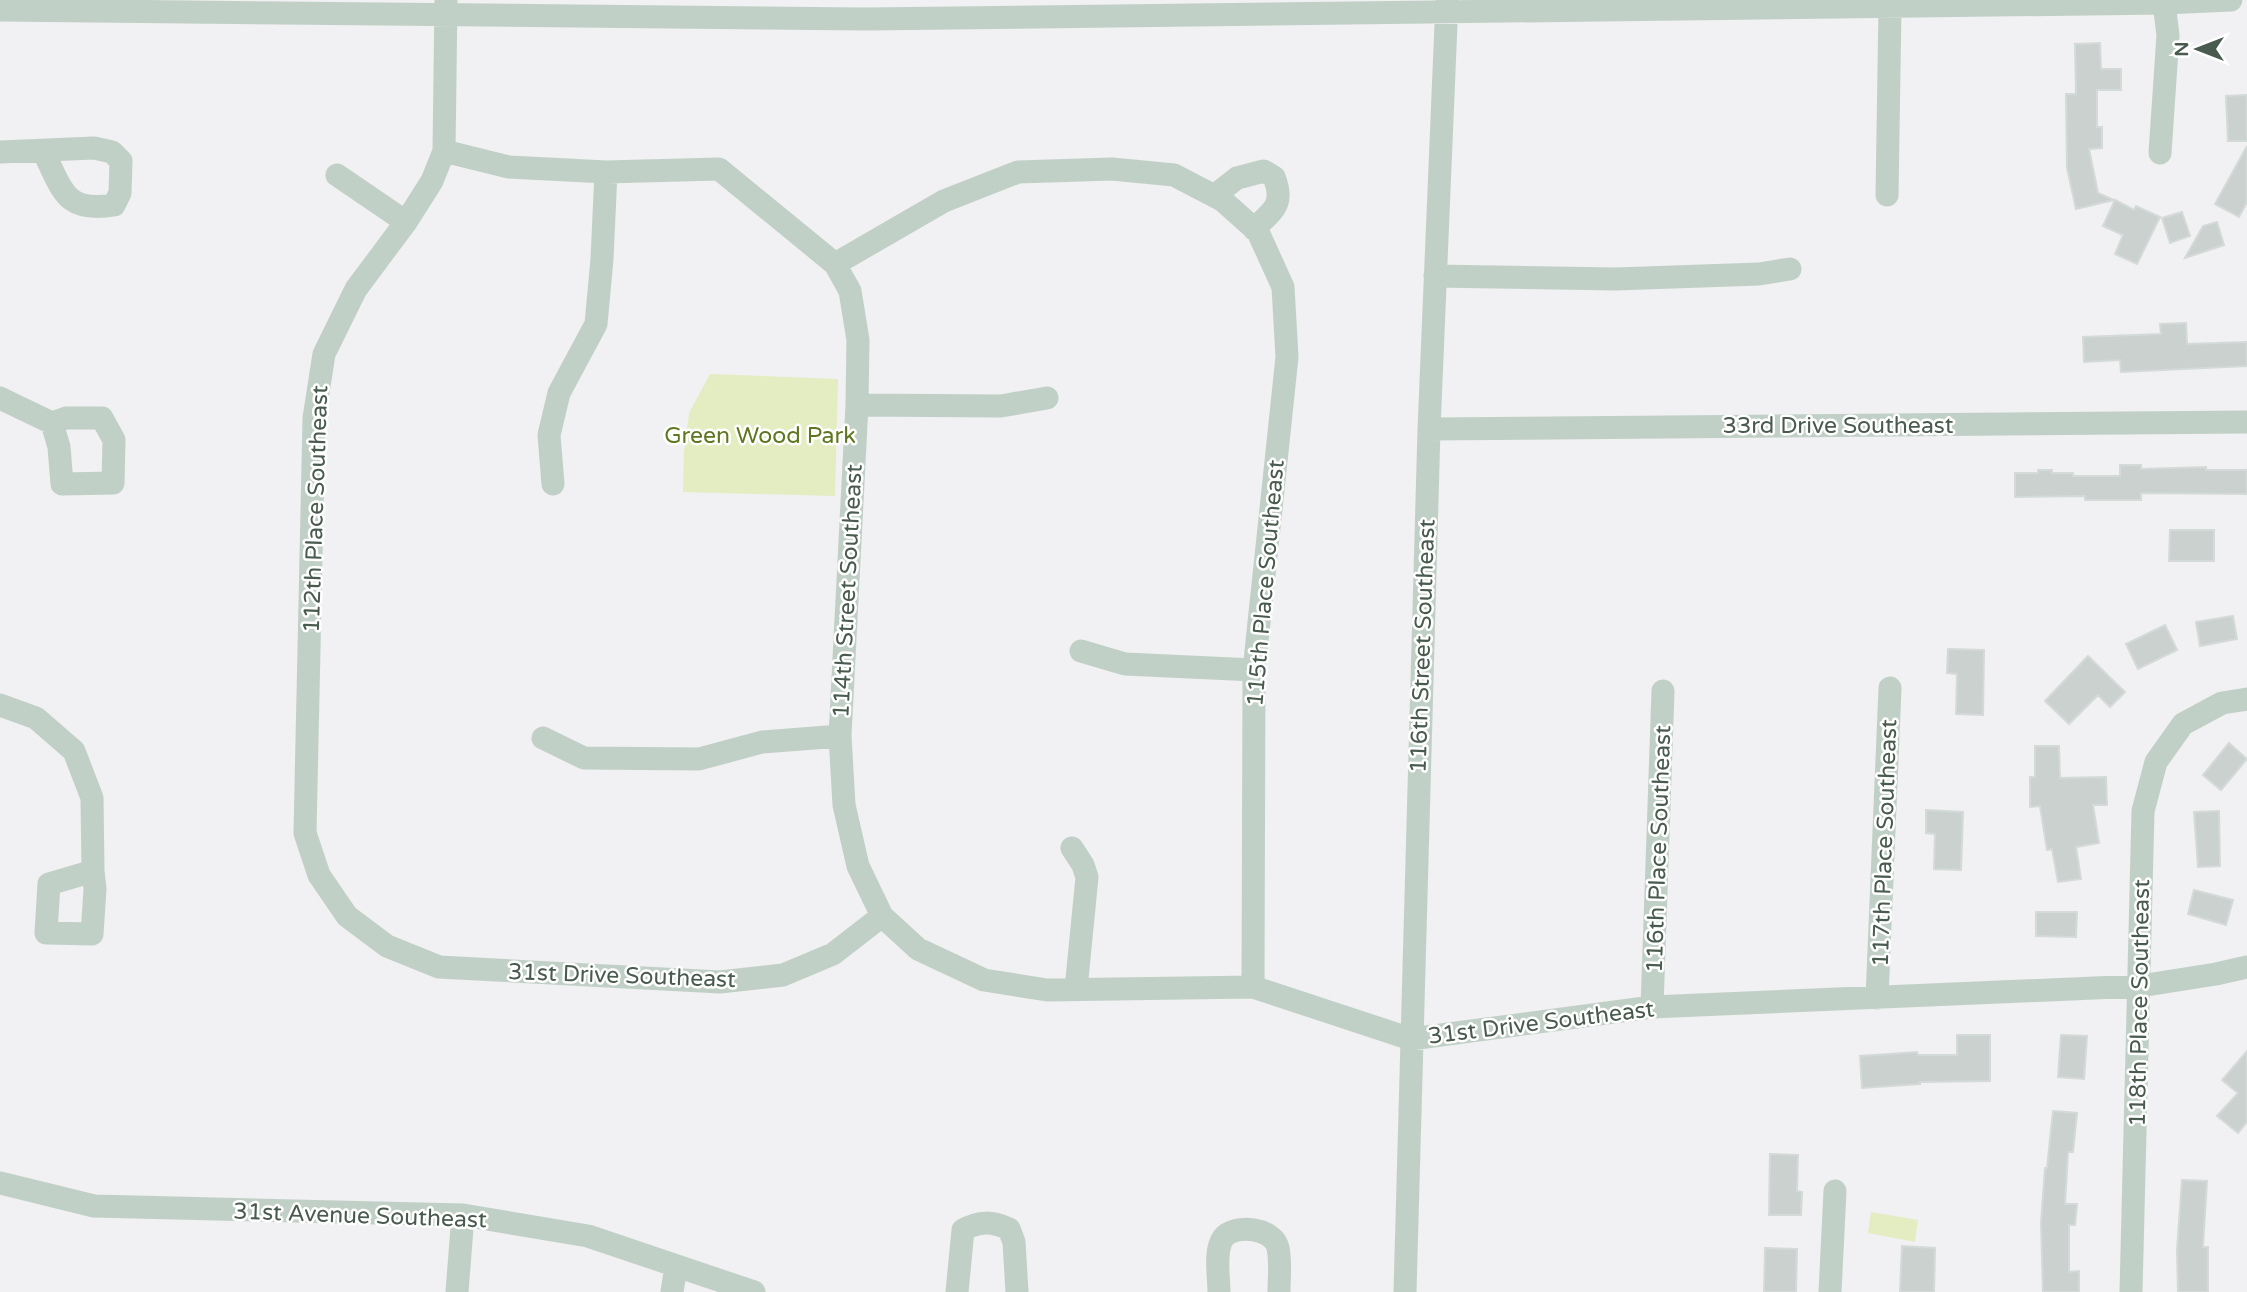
<svg xmlns="http://www.w3.org/2000/svg" width="2247" height="1292" viewBox="0 0 2247 1292" font-family="'Varela Round',sans-serif">
<style>
.green{fill:#e4ecc2}
.building{fill:#cad1ce;stroke:#d4dad7;stroke-width:2}
.lines{fill:none;stroke-linecap:round;stroke-linejoin:round}
.minor{stroke:#c1d0c6;stroke-width:23}
.labels{text-anchor:middle;stroke-width:5;stroke-linejoin:round;paint-order:stroke}
.street-label{font-size:23px;fill:#495b4e;stroke:#fff}
.park-label{font-size:23px;fill:#5e771f;stroke:#fff}
</style>
<rect width="100%" height="100%" fill="#f1f0f2"/>
<!-- green -->
<path class="green" d="M710,374L838,379L835,496L683,492L684,452L689,413Z
M1871,1212L1918,1220L1915,1242L1868,1233Z"/>
<!-- building -->
<path class="building" d="M2100,43L2101,69H2121V90H2097V127H2102V148L2089,149L2098,193L2114,200L2076,209L2067,168L2066,94H2076L2075,44Z
M2247,95V141H2228L2226,96Z
M2247,146V202L2239,217L2215,204Z
M2115,200L2134,210L2136,206L2160,217L2137,264L2115,254L2123,235L2103,226Z
M2182,212L2190,236L2170,243L2162,218Z
M2217,222L2224,245L2185,258L2203,226Z
M2186,323L2187,344L2247,342V366L2121,372L2120,360L2084,362L2083,337L2161,334L2160,324Z
M2120,465H2141V469L2206,467V470H2247V494L2141,493V500H2085V496L2015,497V473H2038V470H2052V473H2073V476H2120Z
M2170,530H2214V561H2169Z
M2233,616L2237,639L2200,646L2196,622Z
M2165,625L2177,650L2138,669L2126,644Z
M1948,649L1984,650L1983,715L1956,714L1957,674L1947,673Z
M2088,656L2125,692L2110,707L2098,695L2069,724L2045,701Z
M2229,743L2247,759L2221,790L2203,775Z
M2035,746H2059L2060,778L2106,777L2107,805H2093L2099,843L2076,847L2081,879L2058,882L2052,849L2047,850L2040,806L2030,807V777H2035Z
M1926,810L1963,812L1961,870L1934,869L1935,834L1926,833Z
M2219,811L2220,866L2198,867L2194,812Z
M2194,890L2233,900L2226,925L2188,914Z
M2036,912H2077L2076,937L2036,936Z
M1957,1035H1990V1081L1920,1082V1084L1862,1088L1860,1056L1917,1052L1918,1055H1957Z
M2061,1035L2087,1036L2084,1079L2058,1077Z
M2247,1051V1122L2238,1133L2217,1116L2238,1093L2222,1080Z
M2053,1111L2077,1113L2073,1152H2068L2065,1204H2077L2075,1225H2069V1272L2079,1271V1292H2043L2041,1223L2045,1168H2047Z
M1770,1154L1798,1155L1797,1191L1802,1192L1801,1215H1769Z
M2182,1180L2207,1181L2203,1247H2208V1292H2178L2177,1250Z
M1902,1246L1935,1248L1934,1292H1900Z
M1765,1248L1797,1249L1796,1292H1764Z"/>
<g class="lines">
<!-- minor -->
<path class="minor" d="M446,0L444,151L432,181L406,222L356,289L324,354L314,418L305,833L319,875L347,916L387,946L439,967L720,982L783,975L833,954L882,916
M0,10L866,19L2164,3L2231,0
M444,151L509,167L606,172L719,169L835,264L850,291L858,340L857,405L840,736L844,805L858,866L882,916L918,949L984,980L1047,990L1253,987L1411,1039L1652,1007L2140,986L2216,974L2247,967
M0,152L94,148L112,152L121,161L120,193L114,205C64,213 63,190 43,151
M2160,153L2168,35L2164,3
M337,175L406,222
M1887,195L1890,7
M1214,196L1237,178L1264,171L1274,177C1285,205 1273,210 1254,229
M835,264L944,201L1018,172L1112,169L1174,175L1222,200L1258,232L1283,287L1287,357L1254,670L1253,987
M1435,276L1616,279L1759,274L1790,269
M0,398L52,423L59,447L62,484L113,483L114,440L102,418H66L52,423
M857,405L1001,406L1047,398
M1429,429L2247,422
M553,484L549,435L559,393L596,324L602,259L606,172
M1081,651L1125,664L1254,670
M0,705L36,718L74,751L92,798L93,871L95,889L92,934L46,933L49,884L93,871
M543,738L584,758L699,759L762,742L840,736
M1072,848L1083,865L1087,877L1076,989
M1877,998L1890,688
M1652,1007L1663,691
M0,1183L94,1206L463,1215L588,1236L754,1292
M457,1292L463,1215
M672,1292L676,1266
M957,1292L963,1230C979,1221 992,1221 1009,1229L1014,1242L1017,1292
M1219,1292C1219,1277 1214,1251 1223,1238C1235,1223 1274,1228 1278,1248C1281,1262 1279,1278 1279,1292
M1405,1292L1429,429L1447,0
M1830,1292L1835,1191
M2131,1292L2143,811L2156,762L2183,724L2222,703L2247,699"/>
</g>
<g class="labels">
<!-- street labels -->
<g class="street-label">
<text x="1838" y="433">33rd Drive Southeast</text>
<text transform="translate(315 509) rotate(-88)" y="8">112th Place Southeast</text>
<text transform="translate(1265 583) rotate(-85)" y="8">115th Place Southeast</text>
<text transform="translate(847 591) rotate(-87)" y="8">114th Street Southeast</text>
<text transform="translate(1422 646) rotate(-88)" y="8">116th Street Southeast</text>
<text transform="translate(1884 843) rotate(-88)" y="8">117th Place Southeast</text>
<text transform="translate(1658 849) rotate(-88)" y="8">116th Place Southeast</text>
<text transform="translate(622 975) rotate(2)" y="8">31st Drive Southeast</text>
<text transform="translate(2139 1003) rotate(-89)" y="8">118th Place Southeast</text>
<text transform="translate(1541 1022) rotate(-7)" y="8">31st Drive Southeast</text>
<text transform="translate(360 1215) rotate(2)" y="8">31st Avenue Southeast</text>
</g>
<!-- park labels -->
<g class="park-label">
<text x="760" y="443">Green Wood Park</text>
</g>
</g>
<!-- north arrow -->
<g transform="translate(2198 49) rotate(270)" stroke="#ffffff" stroke-width="5" paint-order="stroke">
<path d="M0-5L12 26L0 18L-12 26Z" fill="#495b4e"/>
<text y="-10" font-size="19" font-weight="bold" text-anchor="middle" fill="#495b4e">N</text>
</g>
</svg>
